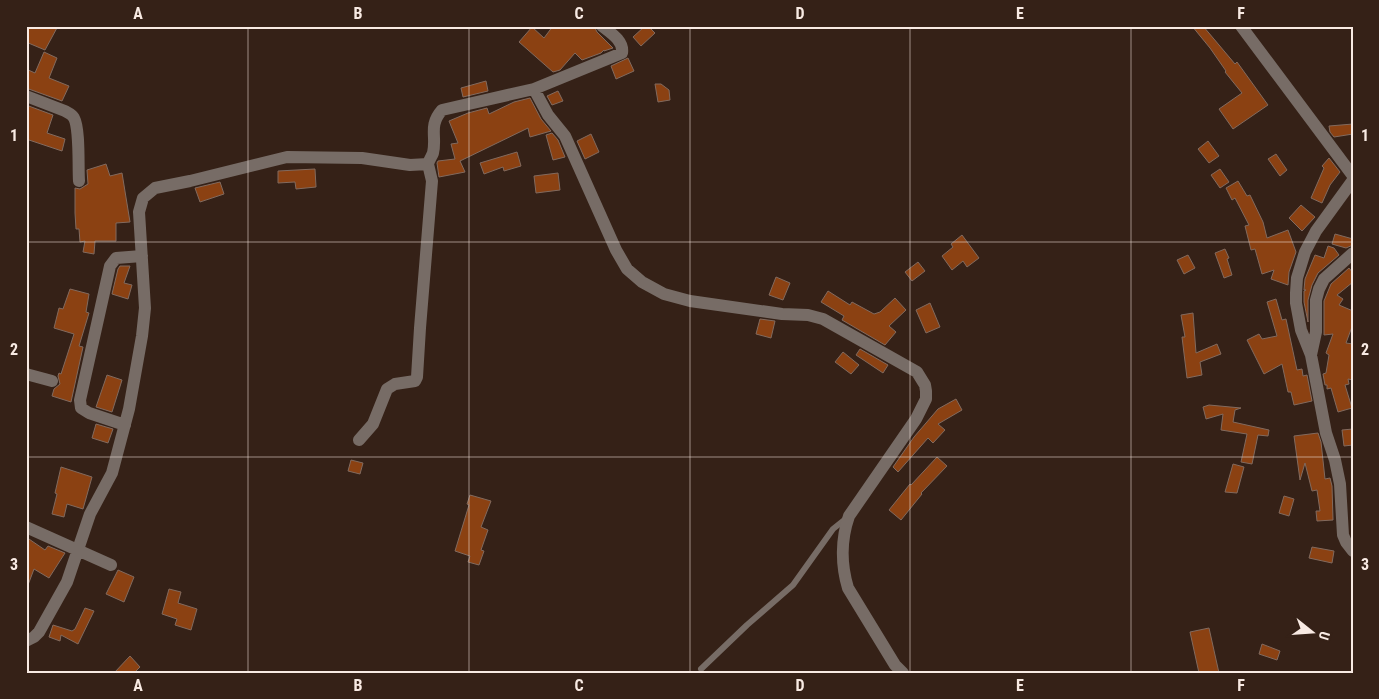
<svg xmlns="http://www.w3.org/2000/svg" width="1379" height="699" viewBox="0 0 1379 699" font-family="'Roboto Condensed',sans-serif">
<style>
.building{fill:#8b4112;stroke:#826a5e}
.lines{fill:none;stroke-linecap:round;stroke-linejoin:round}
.service{stroke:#776c66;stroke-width:6}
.minor{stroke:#776c66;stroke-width:12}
.grid{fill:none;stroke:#f8eae3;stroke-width:1;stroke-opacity:0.55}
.neatline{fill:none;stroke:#f8eae3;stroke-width:2}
.grid-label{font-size:16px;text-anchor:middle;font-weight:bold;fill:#f8eae3}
</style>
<rect width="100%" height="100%" fill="#352117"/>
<!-- building -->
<path class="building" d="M26,26H58L45,50L26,42Z
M553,26H594L597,32L613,48L604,51V50L601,53L582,60L575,53L560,70L553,72L519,42L532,27L544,38Z
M645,26H648L655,33L641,46L633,37Z
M1192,26H1203L1235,64L1237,62L1268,105L1233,129L1219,109L1242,93L1225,72L1226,71L1210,48Z
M44,52L57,58L49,78L69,86L62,101L26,88V69L35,73Z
M628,58L634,71L616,79L611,66Z
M486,81L488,91L463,97L461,88Z
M655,84H661L669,90L670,100L658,102Z
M558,91L563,101L552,105L547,96Z
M530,98L541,119L551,131L530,137L528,128L460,161L465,172L439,177L437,163L438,161L455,159L451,144L458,143L449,121L468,113L487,108L489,114L514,102Z
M26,105L53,115L47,133L65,139L62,151L26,139Z
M1353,124V134L1334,137L1330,132L1329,126Z
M552,133L558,140L565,157L553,160L546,135Z
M591,134L599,152L585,159L577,141Z
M1208,141L1219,156L1209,163L1198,149Z
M517,152L521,166L504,171L503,167L484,174L480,163Z
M1276,154L1287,170L1280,176L1268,159Z
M1329,158L1340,172L1330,185L1322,203L1311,198L1324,168L1322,166Z
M106,164L110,176L122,173L130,222L116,223V241H95L94,254L83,252L85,241L80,242L79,229H76L75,213V188L80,189L88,184L87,170Z
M315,169L316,187L296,189L295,182L278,183V171Z
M1220,169L1229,182L1220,188L1211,175Z
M558,173L560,190L536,193L534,176Z
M1238,181L1247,196L1250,195L1263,222L1267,238L1288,230L1296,252L1289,272L1288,285L1271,279L1274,270L1262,274L1255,249L1251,250L1245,226L1249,225L1235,198L1232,200L1226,188Z
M220,182L224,194L200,202L195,188Z
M1301,205L1315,217L1302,231L1289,218Z
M1335,234L1353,239V245L1346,248L1332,244Z
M962,235L979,258L967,267L963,261L952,270L942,256L953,247L951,244Z
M1328,246L1334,248L1339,255L1318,273L1312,285L1308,300V322L1304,302V291L1306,290H1304L1305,279L1315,255L1324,258Z
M1225,249L1229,258L1227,259L1232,275L1224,278L1215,253Z
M1188,255L1195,268L1184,274L1177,260Z
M918,262L925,271L912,281L905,272Z
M120,266H130L124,283L132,285L128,299L112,294L118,269Z
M1349,268L1353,273V282L1337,295L1343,299L1339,305L1353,311V324L1346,343L1353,344V380L1348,379L1349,384L1345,385L1352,408L1338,412L1331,388L1327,389V385H1325L1323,374L1326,373L1329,355L1326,353L1333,334L1324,335V301L1331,284Z
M776,277L790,283L783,300L769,295Z
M70,289L89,294L86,312L89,313L79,346L83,347L71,402L52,396L54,389L60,384L58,376L59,373L61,374L74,334L54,328L59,308L63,309Z
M828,291L850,305L852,302L874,314L880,312L895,298L906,310L889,326L896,332L885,345L842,320L844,316L821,302Z
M1276,299L1282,320L1286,319L1297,370L1302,369L1303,376L1307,375L1312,401L1294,405L1291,392H1288L1282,364L1264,374L1247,340L1259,334L1262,339L1277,336L1267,302Z
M930,303L940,327L926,333L916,310Z
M1193,313L1196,353L1217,344L1221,354L1200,362L1202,375L1187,378L1182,337H1185L1181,315Z
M760,319L775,321L771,338L756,334Z
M860,349L888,365L883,373L856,355Z
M843,352L859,365L851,374L835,362Z
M107,375L122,380L112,412L96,407Z
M956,399L962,410L938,424L945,430L933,443L928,438L898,472L893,467L914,437L938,409Z
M1209,405L1241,408L1235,410L1233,422L1269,430L1268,436L1258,435L1252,464L1241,462L1247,434L1221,430L1223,414L1206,419L1203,407Z
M96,424L113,429L108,443L92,438Z
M1353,429V445L1344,446L1342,430Z
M1318,433L1321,442L1325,479L1330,478L1332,486L1333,520L1317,521L1316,511H1320L1317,490L1312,491L1305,463L1300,480L1294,436Z
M937,457L947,466L921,493L922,494L901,520L889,510L910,484L911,485Z
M351,460L363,463L360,474L348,471Z
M1233,464L1244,467L1237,493L1225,492Z
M61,467L92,477L83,509L67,504L64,517L52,514L57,494L55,493Z
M470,495L491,501L481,527L488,530L481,550L484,551L479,565L468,562L470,556L455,551L469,505L467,504Z
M1284,496L1294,499L1289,516L1279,513Z
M26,537L45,550L48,546L65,553L49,578L34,569L28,585H26Z
M1312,547L1334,551L1332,563L1309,558Z
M118,570L134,577L124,602L106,594Z
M169,589L181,592L178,603L197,609L191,630L175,625L177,619L162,614Z
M85,608L94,611L78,644L61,635L60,641L49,637L53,625L72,631L75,629Z
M1209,628L1219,673H1199L1190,632Z
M1262,644L1280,651L1277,660L1259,654Z
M130,656L140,667L134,673H114Z"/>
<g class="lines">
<!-- service -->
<path class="service" d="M701,669L747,625L793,585L833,529L848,517"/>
<!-- minor -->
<path class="minor" d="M1241,26L1353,176
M534,89L622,53C624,41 611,33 602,26
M26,96L65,111C68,113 72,114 74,118C80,129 78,167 79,181
M1353,180L1316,231L1305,252L1297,278L1296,293V303L1301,330L1311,355L1326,433L1335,460L1340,484L1343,535L1346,542L1353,551
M1311,355L1316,332V300L1319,289L1324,279L1353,253
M26,374L52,381
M125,425L89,413L81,408L80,400L110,266L116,258L142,256
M359,440L373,424L387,389L395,384L415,381L417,377L420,328L432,181L428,164
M26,527L111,565
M26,641L34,637L39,632L67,582L90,514L112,473L129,409L142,336L145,308L139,212L143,198L155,188L190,181L287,157L362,158L410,165L428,164C429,160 432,156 433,153C437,136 428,126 442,110L534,89L548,115L565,136L616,250L627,269L642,282L664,294L690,301L782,314L808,315L823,319L917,372L925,385L926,391V399L916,419L849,516C841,539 841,565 848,588L895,665L903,673"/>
</g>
<!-- grid -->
<path class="grid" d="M248,26V673M469,26V673M690,26V673M910,26V673M1131,26V673M26,242H1353M26,457H1353"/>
<!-- border -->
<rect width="1379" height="699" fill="none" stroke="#352117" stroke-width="55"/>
<!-- north arrow -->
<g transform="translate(1312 632) rotate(107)" stroke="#352117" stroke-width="4" paint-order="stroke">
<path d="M0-4L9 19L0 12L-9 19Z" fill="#f8eae3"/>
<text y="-8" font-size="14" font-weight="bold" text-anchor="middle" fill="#f8eae3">U</text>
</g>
<rect x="28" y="28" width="1324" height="644" class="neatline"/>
<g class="grid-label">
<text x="138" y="19">A</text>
<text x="358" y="19">B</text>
<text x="579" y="19">C</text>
<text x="800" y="19">D</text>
<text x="1020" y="19">E</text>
<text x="1241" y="19">F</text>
<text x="14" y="141">1</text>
<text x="1365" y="141">1</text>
<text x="14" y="355">2</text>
<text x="1365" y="355">2</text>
<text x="14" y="570">3</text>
<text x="1365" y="570">3</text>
<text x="138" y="691">A</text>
<text x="358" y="691">B</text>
<text x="579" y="691">C</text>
<text x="800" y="691">D</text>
<text x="1020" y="691">E</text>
<text x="1241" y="691">F</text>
</g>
</svg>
